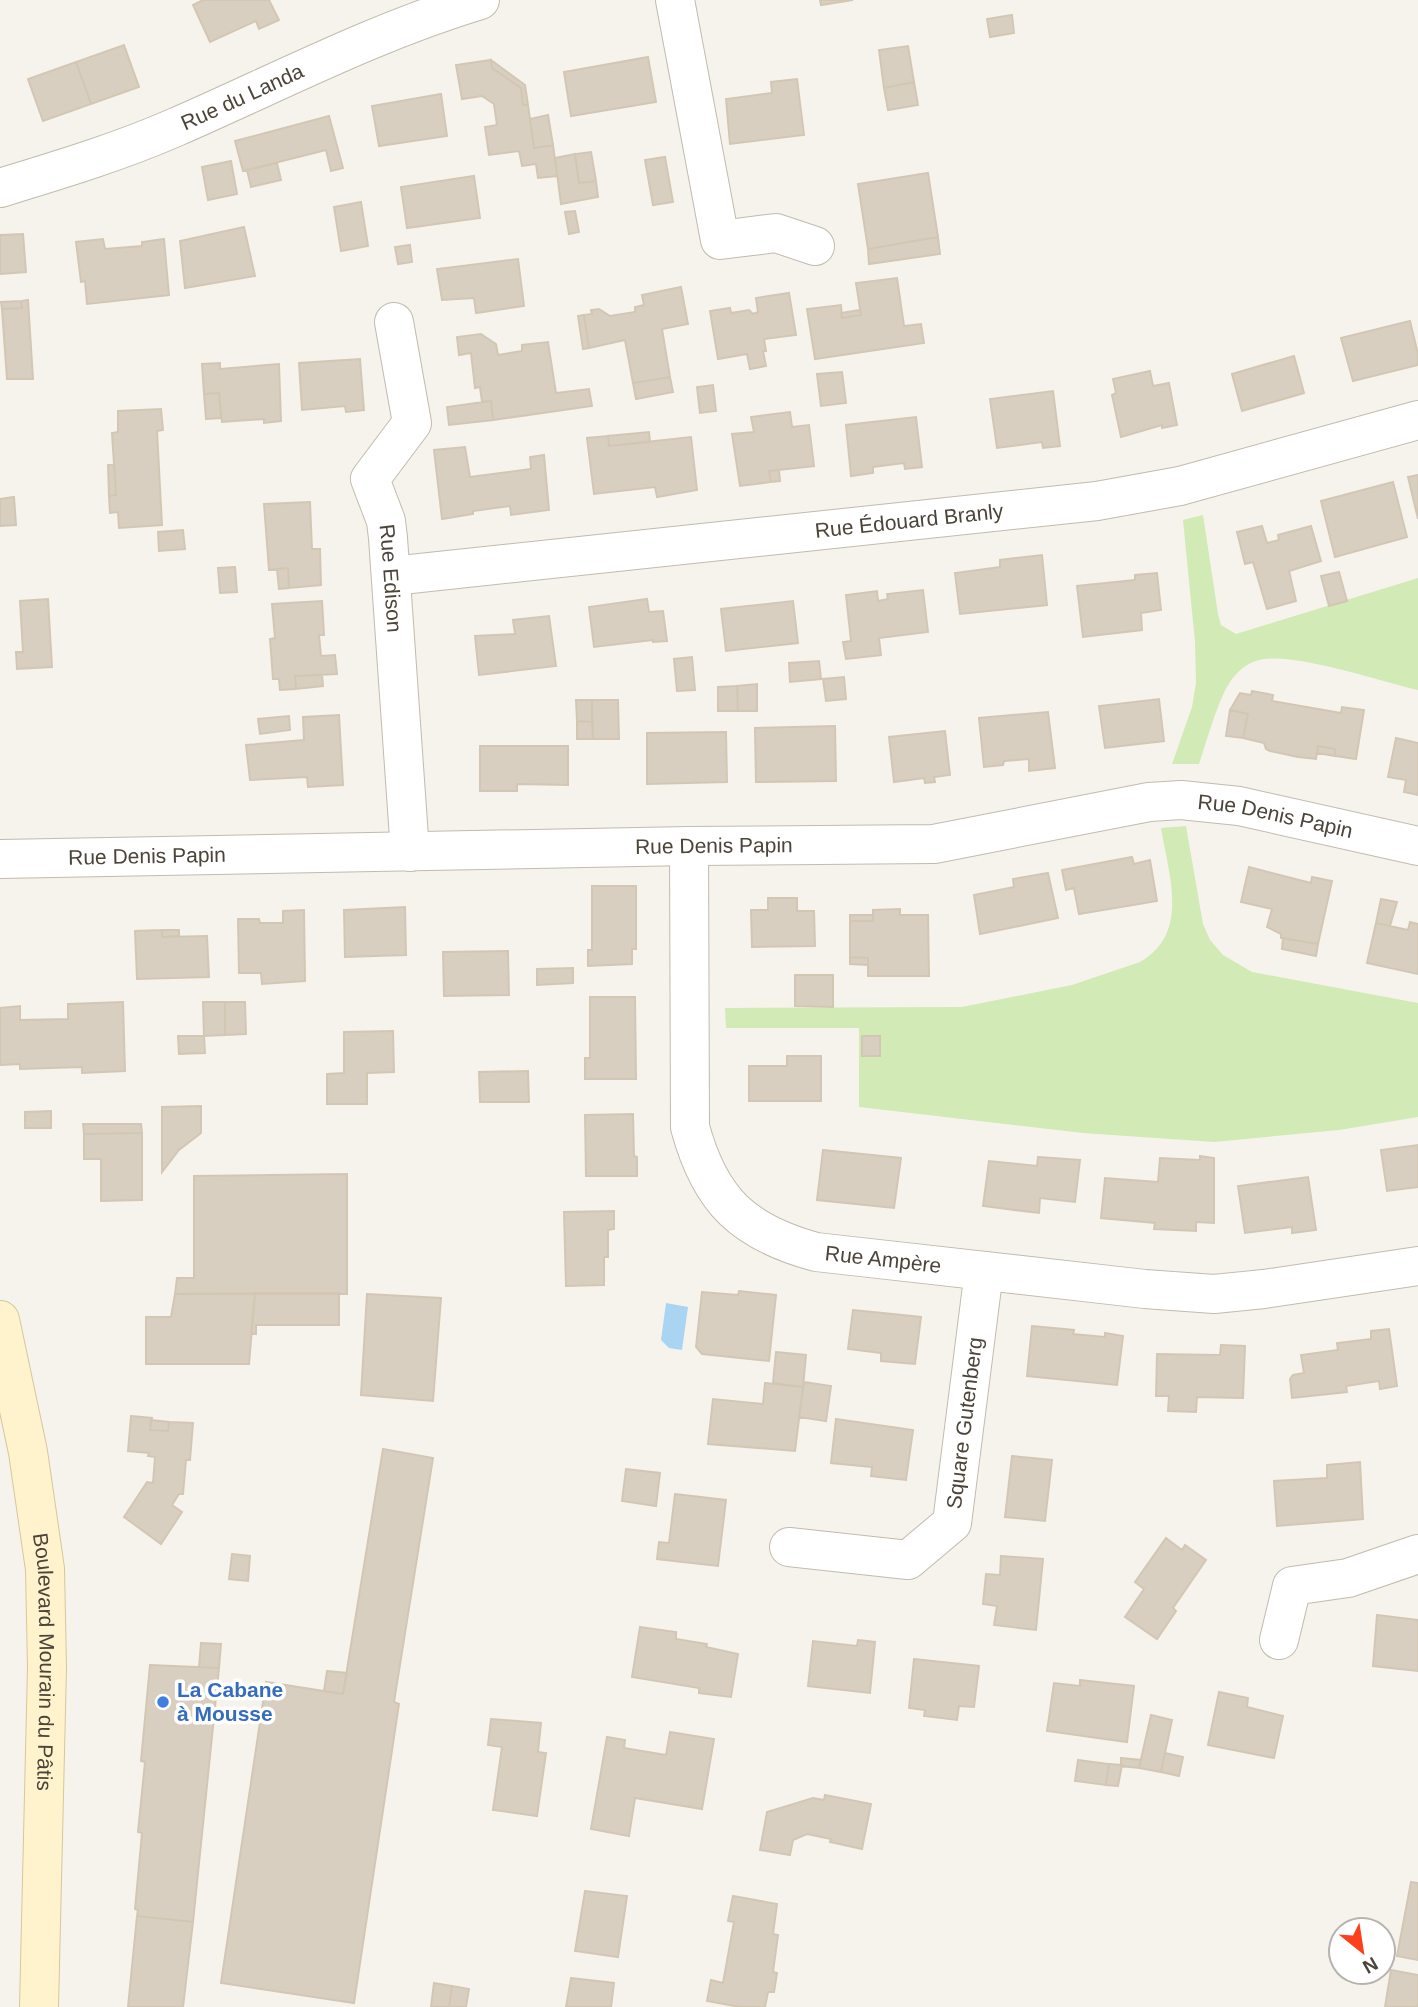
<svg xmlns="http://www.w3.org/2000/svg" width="1418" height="2007" viewBox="0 0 1418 2007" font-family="Helvetica,sans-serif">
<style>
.green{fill:#d2eab5}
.water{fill:#a9d4f2}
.building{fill:#d8cfc1;stroke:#d3c7b4;stroke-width:2}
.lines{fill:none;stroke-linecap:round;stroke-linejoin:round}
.street-casing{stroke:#c2bbae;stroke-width:40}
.secondary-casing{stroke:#d6c79b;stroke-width:40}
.street{stroke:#fff;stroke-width:38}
.secondary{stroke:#fff3cd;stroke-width:38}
.shop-dot{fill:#3f7fe0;stroke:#fff;stroke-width:2.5}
.labels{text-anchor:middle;stroke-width:7;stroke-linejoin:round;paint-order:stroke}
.street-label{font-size:21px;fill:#4b4439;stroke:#fff}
.shop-label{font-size:21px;font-weight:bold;fill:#366cbe;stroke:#fff;text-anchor:start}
</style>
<rect width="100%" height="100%" fill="#f6f3ec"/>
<!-- green -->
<path class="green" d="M1203,515L1218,614L1221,625L1236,634L1418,578V690C1381,681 1299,654 1264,659C1249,661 1238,670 1230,682C1217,702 1207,741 1199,764H1172L1192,707L1196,683L1195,642L1183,520Z
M1186,826L1203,924L1210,940L1223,955L1252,972L1418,1003V1117L1339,1130L1214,1142L1083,1133L859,1107V1028H726L725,1008L962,1007L1072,985L1140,962C1191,933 1168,873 1161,828Z"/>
<!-- water -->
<path class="water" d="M666,1303L688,1307L682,1350L669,1348L661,1340Z"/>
<!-- building -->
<path class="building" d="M203,0H269L279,20L259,29L256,21L210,42L193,5Z
M820,0H853L821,5Z
M1012,15L1014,33L990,37L987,19Z
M124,45L139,87L91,104L76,62Z
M908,46L914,82L884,88L879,50Z
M648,57L656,102L571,116L564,72Z
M491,60L525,85L528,105H523L521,88L492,68Z
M491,60L492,68L521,88L523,105H528L534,148L553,145L557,176L538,178L536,164L522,166L519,151L489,155L485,127L497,125L494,104L482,96L462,99L456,65Z
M76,62L91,104L43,121L28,79Z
M797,79L804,135L730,144L726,99L772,93L771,82Z
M914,82L918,105L888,110L884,88Z
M441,94L447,136L379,146L372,106Z
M548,115L553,145L534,148L530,119Z
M329,116L343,168L331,171L326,150L243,171L235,141Z
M591,152L596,181L579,183L575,154Z
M575,154L579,183L596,181L598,197L561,204L555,158Z
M665,157L673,202L653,205L645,160Z
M231,161L237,194L208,200L202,167Z
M277,163L281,180L251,187L247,170Z
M928,173L938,237L868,249L858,184Z
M474,176L480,218L407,228L401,187Z
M361,202L368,246L341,251L334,207Z
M575,211L579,232L569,234L565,212Z
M244,227L255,276L185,288L180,241Z
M23,234L26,272L0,274V235Z
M938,237L940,254L869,264L868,249Z
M103,239L105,249L142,246V242L164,239L169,295L87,304L85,281L81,282L76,242Z
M410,245L412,262L398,264L395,247Z
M518,259L524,306L476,313L474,298L442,300L437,269Z
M897,278L904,326L921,324L924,343L815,359L807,309L841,305L842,318L861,315L856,283Z
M681,287L688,324L662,329L670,377L633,383L625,340L589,348L584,315L592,314L591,310L599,309L610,316L635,312V307L644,305L642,295Z
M789,293L796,335L764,339L766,351H763L766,366L750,369L747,354L718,359L710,311L730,308L731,313L749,310L753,314L758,312L756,298Z
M28,300L33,379H7L2,309L22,308L21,301Z
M21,301L22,308L2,309L1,302Z
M860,310L861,315L842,318L841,313Z
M584,315L589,348L583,349L578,316Z
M1410,321L1418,354V365L1353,381L1341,338Z
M481,334L496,344L498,355L522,351V345L548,342L556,393L589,389L592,406L493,420L491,401L482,402L480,387L475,388L471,353L459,355L457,337Z
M1294,356L1304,393L1242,411L1232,374Z
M360,359L364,410L346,412L345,406L302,410L299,363Z
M220,363V369L279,364L281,421L264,423V419L222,422L219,393L204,394L202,364Z
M1150,371L1153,386L1169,383L1177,425L1162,428V425L1121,437L1112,395L1116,393L1113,379Z
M842,372L846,403L821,406L817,374Z
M670,377L673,392L636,399L633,383Z
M713,385L716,411L700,413L697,387Z
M1053,391L1060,446L1043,448L1042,442L997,448L990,399Z
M219,393L221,418L206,419L204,394Z
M491,401L493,420L449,425L447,407Z
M161,409L163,430L157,431L162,525L119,528L118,512L110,513L109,496L116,495L112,433L118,432V411Z
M790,412L792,427L809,425L814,466L769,471L771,482L740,486L732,434L754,432L751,417Z
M916,417L922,467L905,469L904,463L873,467V473L851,476L846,425Z
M649,432L650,442L609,446L608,436Z
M608,436L609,446L691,437L697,490L657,497L655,487L594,494L587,438Z
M465,447L470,477L531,469L530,457L544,455L549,510L511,515L510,506L473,511V514L442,519L434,450Z
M114,464L116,495L109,496L108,465Z
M779,470L780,481L771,482L769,471Z
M1418,475V519L1408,477Z
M1393,482L1407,537L1335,557L1321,501Z
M14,497L16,525L0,526V499Z
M310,502L312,549H320L321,585L289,588L288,568L269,570L264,504Z
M1262,526L1267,543L1279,540L1278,535L1311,526L1321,561L1289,571L1296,601L1267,609L1253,562L1245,564L1237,532Z
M183,530L185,549L159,551L158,532Z
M1042,555L1047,605L960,614L955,573L1000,567V560Z
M235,567L237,592L220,593L218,568Z
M288,568L289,588L279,589L277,569Z
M1339,572L1347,601L1329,606L1321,576Z
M1157,573L1161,610L1141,613L1142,630L1083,637L1077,586L1135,580V575Z
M923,590L928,632L879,638L881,655L846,659L843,642L851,641L846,595L877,591L878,601L888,599L887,594Z
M48,599L52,667L17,669L16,652H23L20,601Z
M647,599L649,612L663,611L667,641L653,642V640L594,647L589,607Z
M322,601L324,635H319L321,656L335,655L337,674L295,676L296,689L280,690L279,679H273L270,639L275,638L272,604Z
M793,601L798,643L726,651L721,609Z
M549,616L556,666L479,675L475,636L515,634L513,620Z
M692,657L695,690L677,691L674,659Z
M819,661L821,679L790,682L789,663Z
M322,675L323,686L296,689L295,676Z
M844,677L846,699L826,701L823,679Z
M757,684V711H738L737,686Z
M737,686L738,711H718V687Z
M1252,691L1273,695L1272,701L1341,713L1342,707L1364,710L1356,759L1335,756V749L1318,746L1316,759L1298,757L1270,751L1266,749L1264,743L1243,738L1248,714L1230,710L1240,693L1251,695Z
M1159,699L1164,741L1105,748L1099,706Z
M576,700H592V722L577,721Z
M592,700H618L619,739H593Z
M1230,710L1248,714L1243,738L1226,736Z
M1048,712L1055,768L1029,771V759L1004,761L1003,765L984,767L979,718Z
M339,715L343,785L308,787L307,777L250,780L246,745L304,740L303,717Z
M289,716L290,730L260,734L258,719Z
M577,721L592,722L593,739H577Z
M835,726L836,781L756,782L755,728Z
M945,731L950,775L934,777L935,782L925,783L924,778L894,782L889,737Z
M726,732L727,782L647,784V733Z
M1396,738L1418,743V795L1404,792L1406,780L1388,777Z
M480,746H568V785L517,784V791H480Z
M1318,746L1335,749V756L1317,753Z
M1132,857L1134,864L1150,860L1157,901L1079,914L1074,888L1066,890L1062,870Z
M1249,867L1311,883L1312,877L1332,881L1318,944L1281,938V934L1267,927L1272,909L1241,902Z
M1048,873L1058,918L980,934L974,895L1014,887L1013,879Z
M592,886H636V949H632V964L588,966V950H592Z
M768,898H797V911H814L815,946L752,947L751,910H768Z
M1381,899L1397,902L1390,926L1376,923Z
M405,907L406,955L345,957L344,910Z
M900,909V915H928L929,976H868V958L850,957V921H873V910Z
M304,910L305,981L262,984L261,973H239L238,919H259L260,923H283V911Z
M850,915H873V921H850Z
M1410,922L1418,924V974L1367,963L1376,923L1408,930Z
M162,930V937L207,936L209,977L137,979L135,931Z
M162,930H179V936L162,937Z
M1283,938L1318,944L1316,956L1282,949Z
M508,951L509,995L444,996L443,952Z
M850,957L868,958V965L850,964Z
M573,968V983L537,985V969Z
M795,975H833V1007L795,1006Z
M590,997H635L636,1079H585V1058H590Z
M123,1002L125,1071L82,1073V1067L20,1069V1064L0,1065V1008L20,1006V1020L68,1019V1004Z
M203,1002H225V1035L204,1036Z
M225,1002H245L246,1034L225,1035Z
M393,1031L394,1072L367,1073V1104H327V1074L344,1073V1032Z
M178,1036H204L205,1053L179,1054Z
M862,1036H880V1056H862Z
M787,1056H821V1101H749V1066H787Z
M528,1071L529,1102H480L479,1072Z
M201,1106V1133L179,1150L162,1172V1107Z
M51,1111V1128H25V1112Z
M633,1114L634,1156L637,1157V1176H586L585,1115Z
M83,1124H141L142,1133L84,1134Z
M142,1133V1200L101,1201V1159H84V1134Z
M1418,1145V1187L1387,1191L1381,1150Z
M823,1150L901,1158L894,1208L817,1200Z
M1200,1156L1214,1158V1223L1196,1222V1231L1154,1229L1155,1223L1101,1218L1105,1178L1158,1182L1160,1158L1200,1160Z
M1038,1157L1080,1160L1075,1202L1040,1198L1039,1213L983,1206L989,1161L1037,1166Z
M347,1174V1294H175L177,1278H194V1176Z
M1308,1177L1316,1230L1292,1233V1227L1245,1233L1238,1186Z
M614,1211V1229L608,1230V1257H604V1285L566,1286L564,1212Z
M739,1291L776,1295L769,1361L702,1354L696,1347L702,1292L738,1295Z
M255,1293L249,1364H146V1317H171L175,1294Z
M255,1293H339V1325H256V1334L251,1333Z
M367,1294L441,1298L433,1401L361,1395Z
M853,1310L921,1317L915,1364L881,1361V1353L848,1349Z
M1032,1326L1074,1330L1073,1334L1105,1337V1333L1123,1336L1117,1385L1027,1376Z
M1389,1329L1397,1386L1380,1389L1379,1381L1346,1386L1347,1392L1292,1398L1290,1379L1293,1375L1304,1373L1301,1355L1338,1350L1337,1343L1371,1339V1331Z
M1221,1345L1245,1346L1243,1398L1197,1397L1196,1412L1168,1411L1169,1396H1156L1157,1354L1220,1355Z
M776,1352L806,1355L803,1387L773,1383Z
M804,1382L831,1386L826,1421L799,1417Z
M765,1383L803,1387L795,1451L708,1444L713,1399L763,1404Z
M131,1416L152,1418L150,1430L168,1431L169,1422L193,1423L190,1460H186L183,1494H179L172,1505L182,1512L161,1544L124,1517L147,1482L153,1483L155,1457L148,1456L149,1453L128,1451Z
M836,1419L913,1430L906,1480L871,1476L872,1467L831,1463Z
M151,1420L169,1422L168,1431L150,1430Z
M383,1449L433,1458L394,1702L399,1704L354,2003L221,1983L266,1682L343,1694Z
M1012,1456L1052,1460L1045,1521L1005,1517Z
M1360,1462L1363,1519L1277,1526L1274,1481L1327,1478V1465Z
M626,1469L660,1473L656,1506L622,1501Z
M675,1494L726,1500L718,1566L657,1559L659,1542L669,1543Z
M1166,1538L1182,1550L1185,1545L1206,1560L1173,1608L1176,1611L1157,1639L1125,1617L1144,1589L1135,1582Z
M232,1554L250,1556L248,1581L229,1579Z
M1001,1556L1043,1559L1036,1630L994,1625L997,1606L983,1604L986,1574L1000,1575Z
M1377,1615L1418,1620V1671L1373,1666Z
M640,1627L676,1632V1639L707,1644L706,1647L738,1654L731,1697L699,1693V1688L632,1677Z
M858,1640L875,1642L870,1693L808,1686L813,1641L857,1646Z
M201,1643L221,1644L219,1668L199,1667Z
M914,1659L979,1666L974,1707L959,1706L957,1720L924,1716L925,1710L909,1708Z
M150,1665L219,1668L193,1922L137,1916L138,1910L135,1909L142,1833L138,1832L145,1762L141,1761Z
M327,1671L347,1673L343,1694L324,1691Z
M1080,1680L1134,1686L1127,1742L1047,1731L1054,1683L1080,1686Z
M1219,1692L1248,1698L1247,1707L1283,1716L1274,1758L1208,1745Z
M1151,1715L1172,1720L1161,1772L1139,1768Z
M491,1719L541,1723L538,1752L546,1753L537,1816L493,1810L502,1747L488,1745Z
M670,1732L714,1739L702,1809L635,1798L629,1836L591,1829L607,1737L625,1740L624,1748L666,1755Z
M1165,1753L1183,1757L1179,1776L1161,1772Z
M1121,1758L1141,1760L1139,1768L1121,1766Z
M1078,1760L1109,1764L1106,1785L1075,1781Z
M1109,1764L1122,1765L1118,1786L1106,1785Z
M825,1795L871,1804L862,1849L830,1842L831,1839L807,1834L793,1840L790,1855L760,1850L767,1812L813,1798L824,1800Z
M1411,1882L1418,1883V1960L1397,1956Z
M585,1891L627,1896L618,1957L575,1951Z
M733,1896L777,1904L773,1934L778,1935L773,1972L777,1973L774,1992H768L765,2007H740L707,2001L711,1980L723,1983L734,1922L728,1921Z
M137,1916L193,1922L183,2007H128Z
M1391,1970L1418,1975V2007H1385Z
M571,1978L614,1983L611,2007H566Z
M434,1983L452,1986L449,2007H431Z
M452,1986L469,1989L466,2007H449Z"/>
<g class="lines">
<!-- street casing -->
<g class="street-casing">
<g id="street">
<path d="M675,0L720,240L776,233L815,246"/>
<path id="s1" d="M0,188C59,170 119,152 176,127C277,83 374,32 480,0"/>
<path id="s2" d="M394,322L412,423L370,479L386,521L388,538L410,852"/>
<path id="s3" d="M392,576L1097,501L1180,486L1418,420"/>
<path id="s4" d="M689,846L690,1127C710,1201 743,1232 816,1252L1145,1289L1214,1294L1264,1289L1418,1266"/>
<path id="s5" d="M0,859L689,846L934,844L1149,802L1181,800L1239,806L1418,846"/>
<path id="s6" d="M789,1547L908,1560L952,1523L984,1271"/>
<path d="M1279,1640L1292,1586L1348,1578L1418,1554"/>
</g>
</g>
<!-- secondary casing -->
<g class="secondary-casing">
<g id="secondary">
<path id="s7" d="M0,1320L28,1452L45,1569L47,1667L39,2007"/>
</g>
</g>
<!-- street -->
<use href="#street" class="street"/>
<!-- secondary -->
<use href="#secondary" class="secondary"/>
</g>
<!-- markers -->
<circle class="shop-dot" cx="163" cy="1702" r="7"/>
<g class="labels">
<!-- street labels -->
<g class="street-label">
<text dy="7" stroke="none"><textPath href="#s1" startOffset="259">Rue du Landa</textPath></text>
<text dy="7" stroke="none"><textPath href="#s3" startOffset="520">Rue Édouard Branly</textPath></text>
<text dy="7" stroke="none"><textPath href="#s2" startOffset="275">Rue Edison</textPath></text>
<text dy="7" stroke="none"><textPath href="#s5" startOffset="1281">Rue Denis Papin</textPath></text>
<text dy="7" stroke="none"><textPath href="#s5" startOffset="714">Rue Denis Papin</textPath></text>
<text dy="7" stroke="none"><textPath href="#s5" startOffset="147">Rue Denis Papin</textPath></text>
<text dy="7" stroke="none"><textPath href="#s4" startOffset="537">Rue Ampère</textPath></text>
<text dy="7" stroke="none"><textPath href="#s6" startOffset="278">Square Gutenberg</textPath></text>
<text dy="7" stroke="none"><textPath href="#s7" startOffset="346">Boulevard Mourain du Pâtis</textPath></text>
</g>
<!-- shop labels -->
<g class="shop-label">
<text x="177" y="1697">La Cabane<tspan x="177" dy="24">à Mousse</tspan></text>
</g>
</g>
<!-- north arrow -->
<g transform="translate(1362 1951) rotate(150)"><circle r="33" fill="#ffffff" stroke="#b7b4b0" stroke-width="2"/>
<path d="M0-5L12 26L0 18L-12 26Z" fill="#fc3f1d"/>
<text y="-10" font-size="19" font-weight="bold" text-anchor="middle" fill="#4b4439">N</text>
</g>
</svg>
